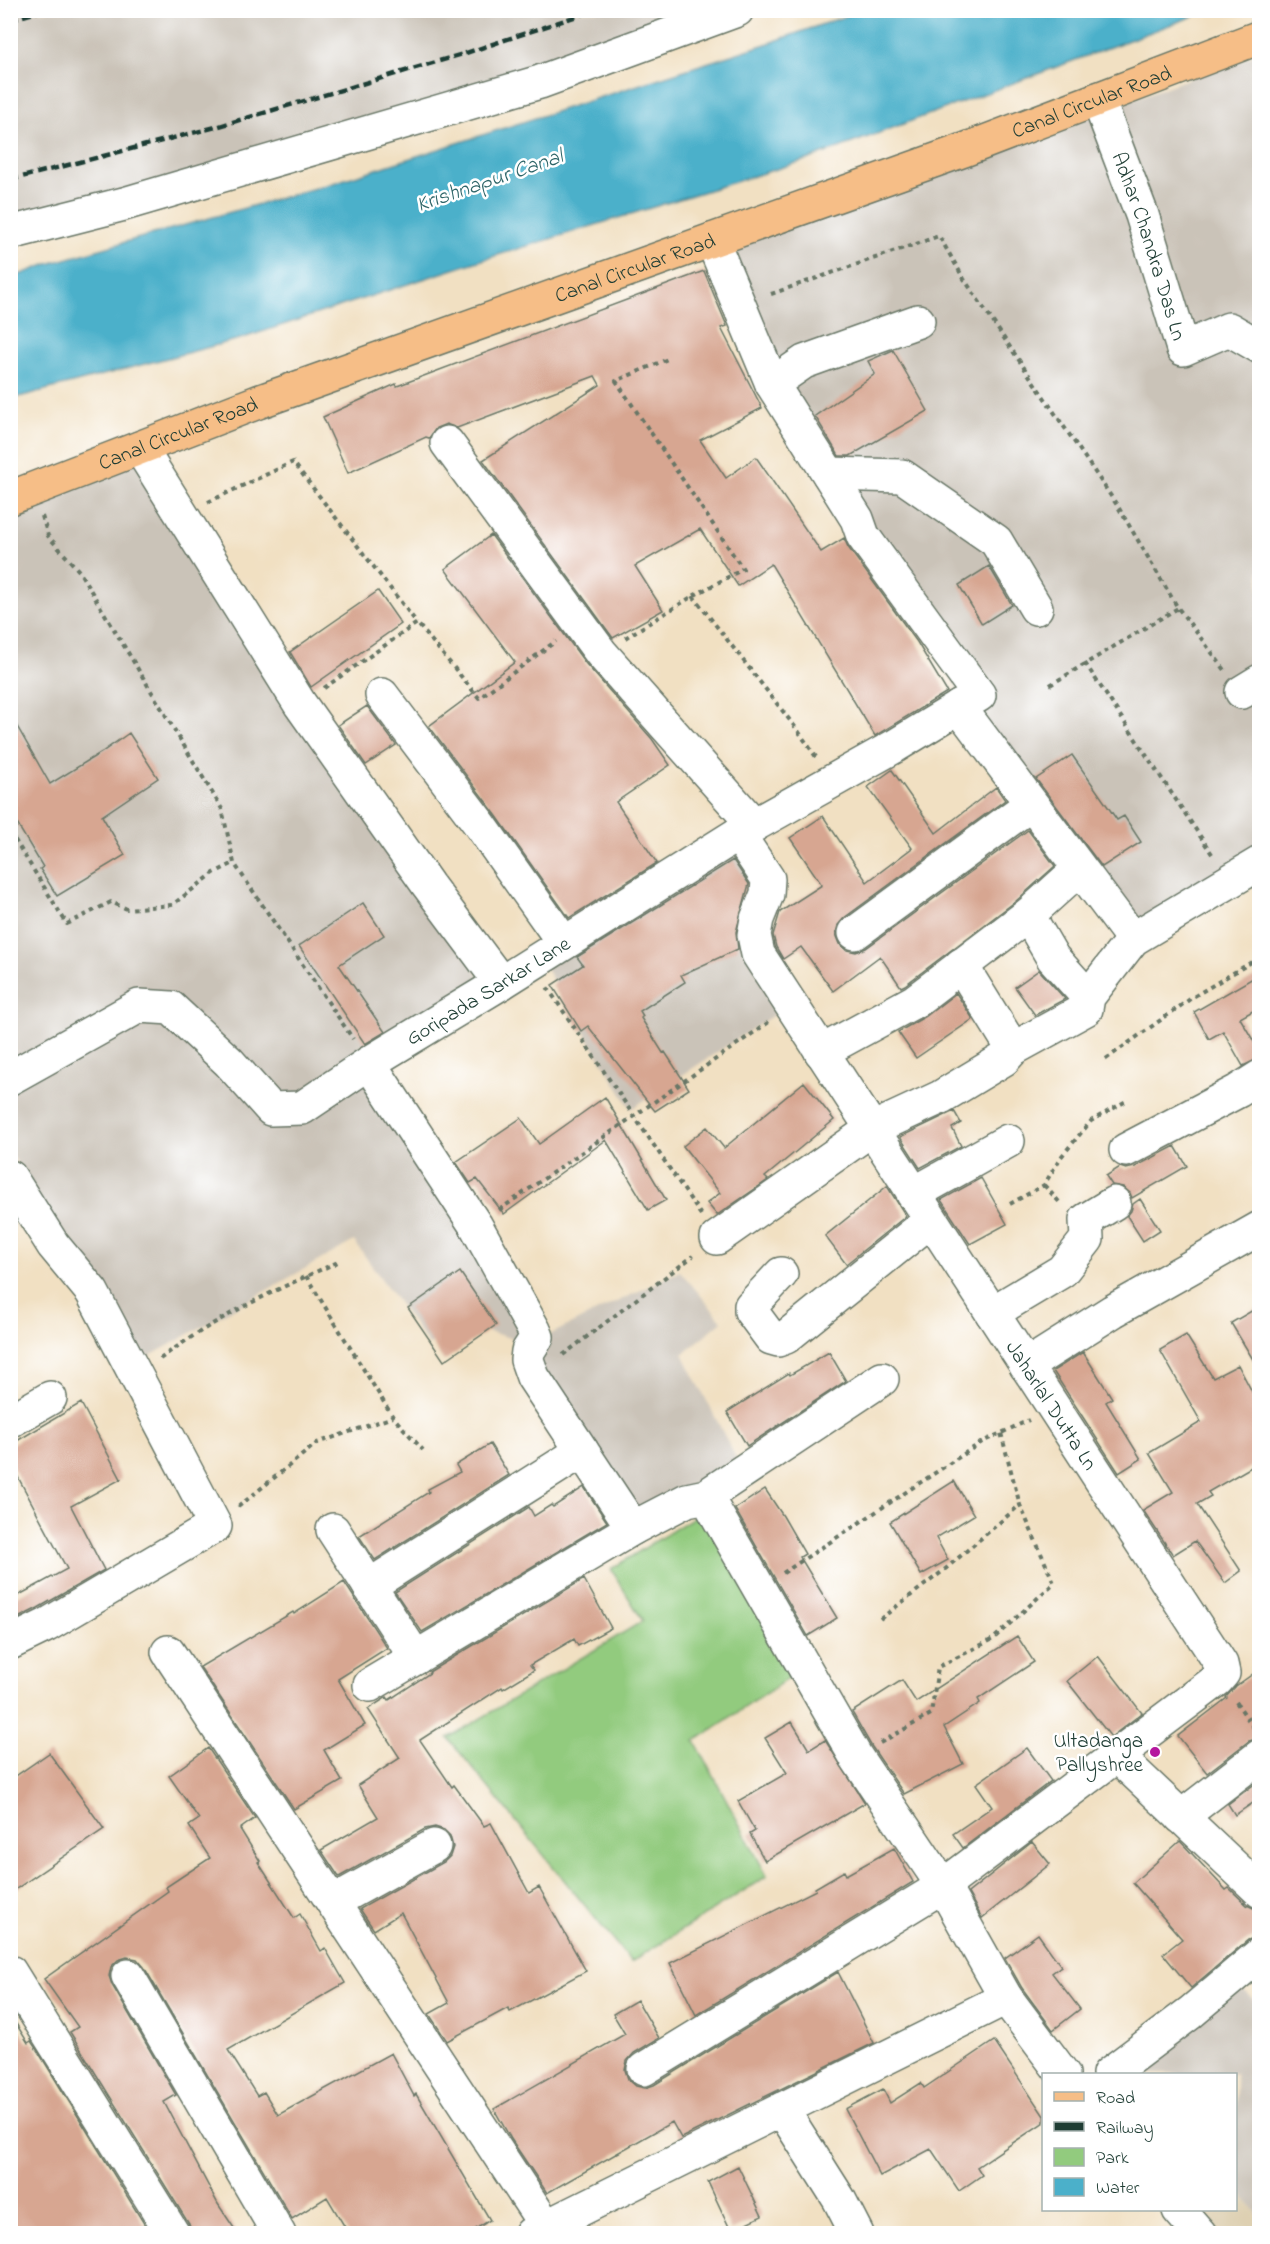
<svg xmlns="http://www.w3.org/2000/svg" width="1270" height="2244" viewBox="0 0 1270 2244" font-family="'Indie Flower',sans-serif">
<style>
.built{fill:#ded0b2}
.industrial{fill:#cac3b8}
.green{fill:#92cb7e;stroke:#588459;stroke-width:1.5}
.water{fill:#4bb0ca;stroke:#35767f;stroke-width:1.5}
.building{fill:#d7a691}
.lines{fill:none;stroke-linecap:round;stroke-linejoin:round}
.minor-casing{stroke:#687666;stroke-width:36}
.major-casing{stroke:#687666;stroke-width:36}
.path{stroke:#687666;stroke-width:4;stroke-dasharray:4.5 4.5;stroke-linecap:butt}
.minor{stroke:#fff;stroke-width:33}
.major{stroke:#f6be87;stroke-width:33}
.rail{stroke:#1f3d34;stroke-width:4.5;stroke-dasharray:9 4.5;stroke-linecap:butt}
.poi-dot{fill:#b5179e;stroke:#fff;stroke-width:2}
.labels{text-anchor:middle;stroke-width:5;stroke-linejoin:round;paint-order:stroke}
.street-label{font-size:21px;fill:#1f3d34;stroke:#fff}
.poi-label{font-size:21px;fill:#1f3d34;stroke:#fff;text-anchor:end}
.water-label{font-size:22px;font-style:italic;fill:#2e6568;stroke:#fff}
</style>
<rect width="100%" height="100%" fill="#fff"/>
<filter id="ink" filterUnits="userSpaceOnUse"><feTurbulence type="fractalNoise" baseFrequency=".0167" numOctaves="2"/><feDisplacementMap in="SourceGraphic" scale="12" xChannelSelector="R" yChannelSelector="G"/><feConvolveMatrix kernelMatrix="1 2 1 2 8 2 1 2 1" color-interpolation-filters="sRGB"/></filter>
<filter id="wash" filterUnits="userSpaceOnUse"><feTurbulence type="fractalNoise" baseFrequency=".008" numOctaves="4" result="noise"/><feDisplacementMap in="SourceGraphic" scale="24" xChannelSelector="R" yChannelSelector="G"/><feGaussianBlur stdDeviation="1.35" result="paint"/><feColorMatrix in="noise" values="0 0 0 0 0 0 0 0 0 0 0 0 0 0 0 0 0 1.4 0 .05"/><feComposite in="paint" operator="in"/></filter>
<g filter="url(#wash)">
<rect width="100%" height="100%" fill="#f1e0c2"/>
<!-- built -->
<path class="built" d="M1236,2187L1259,2216V2233H1211L1189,2210H1236Z"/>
<!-- industrial -->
<path class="industrial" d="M10,11H698L255,163L11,221Z
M1259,53V335L1187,332L1112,107Z
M1094,108L1179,357L1229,335L1259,353V851L1135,929L969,709L830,465L720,247Z
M137,461L485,984L361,1047L523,1326L517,1340L476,1328L429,1345L354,1241L141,1361L60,1239L11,1153L10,511Z
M730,846L761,893L730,925L781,1010L631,1109L543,964Z
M680,1271L722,1321L683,1354L738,1462L632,1518L532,1364L549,1335Z
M1237,1984L1259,2005V2216L1236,2187V2074H1144L1135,2064Z"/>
<!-- green -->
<path class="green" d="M702,1512L799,1671L695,1741L767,1876L631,1962L448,1738L643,1621L611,1569Z"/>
<!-- water -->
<path class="water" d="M860,11H1207L809,159L469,264L240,339L11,399V278L48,264L333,183L772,42Z"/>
<g id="blocks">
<!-- building -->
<path class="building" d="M704,271L727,326L721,328L762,408L700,440L726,478L756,457L821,552L844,538L848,547L917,642L947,692L875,736L771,564L738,586L700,529L635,566L663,610L613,638L483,460L600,385L595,376L457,428L446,424L436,428L429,438L426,437L348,473L323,417L396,384L397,386Z
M893,350L928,411L850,456H839L815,416L875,374L868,361Z
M491,535L586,664L652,739L670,765L616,802L657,863L569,918L496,815L429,726L515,662L445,569Z
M989,566L1012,605L982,624L959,585Z
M378,591L401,624L311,687L290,652Z
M367,706L396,745L366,765L338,725Z
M10,714L50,784L102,752L129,733L158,778L102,816L125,855L57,896L40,869L43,867L10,812Z
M1072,755L1117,820L1124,816L1141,842L1102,867L1036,779Z
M892,770L936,833L996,787L1005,800L844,918L838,925L836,934L840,944L847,950L856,952L866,948L1028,830L1055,866L1016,901L905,985L901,987L880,956L833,991L801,947L783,959L776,947L773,935L780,912L822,885L790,838L823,816L867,882L912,848L868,787Z
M733,860L749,884L736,932L738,949L681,975L685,982L640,1011L643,1016L641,1018L663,1053L665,1052L689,1089L655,1111L588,1026L581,1031L552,985L583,965L577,957Z
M363,903L384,935L339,965L385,1032L365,1044L299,946Z
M1039,970L1065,999L1035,1015L1015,987Z
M1260,974V1007L1240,1018L1260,1052V1058L1243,1066L1223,1031L1209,1039L1194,1012Z
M956,993L973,1019L916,1058L898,1032L926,1016Z
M804,1082L834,1120L765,1177L768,1180L717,1215L707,1203L720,1193L683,1146L707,1127L724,1148Z
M605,1097L666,1200L648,1210L606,1140L504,1214L477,1179L470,1183L456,1162L521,1118L539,1144Z
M954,1111L961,1123L952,1128L961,1146L920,1168L900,1137Z
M1175,1146L1187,1166L1132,1198L1130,1193L1123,1187L1112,1185L1106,1176L1120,1167L1126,1169L1135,1167Z
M981,1178L1007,1224L970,1244L941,1200Z
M887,1186L906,1216L846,1264L825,1236Z
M1140,1199L1160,1230L1143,1241L1127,1216L1131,1211L1133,1204Z
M460,1272L496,1325L444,1361L408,1308Z
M1260,1306V1371L1231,1323Z
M1186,1335L1213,1378L1238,1365L1260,1407V1462L1208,1492L1211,1496L1197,1504L1241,1571L1225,1583L1195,1541L1173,1555L1143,1510L1173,1492L1149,1453L1201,1422L1160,1350Z
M829,1352L846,1381L747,1446L727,1412L789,1373L790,1375Z
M1083,1352L1112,1398L1106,1402L1141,1459L1119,1473L1053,1371Z
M81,1403L121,1479L71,1506L104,1570L38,1608L10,1622V1600L67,1569L10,1462V1445Z
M490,1444L509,1475L375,1560L359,1536L429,1492L428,1489L460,1472L456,1465Z
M954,1481L974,1515L936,1538L948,1560L921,1575L890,1522Z
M584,1487L607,1522L422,1632L395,1592L529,1507L534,1516L551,1505L553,1507Z
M765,1489L783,1516L805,1554L800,1557L837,1618L808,1636L735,1509Z
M584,1579L611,1628L578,1646L574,1639L530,1665L534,1670L503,1689L502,1687L420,1740L452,1787L454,1785L484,1826L491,1823L529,1893L539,1887L586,1971L510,2012L508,2008L447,2041L429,2014L449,2003L401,1913L374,1930L360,1909L444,1862L450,1856L453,1847L450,1836L444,1830L435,1827L425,1829L339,1877L321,1850L378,1817L358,1785L400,1758L368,1709L387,1697L389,1700L430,1673L429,1672Z
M344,1582L387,1648L338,1679L365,1725L324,1750L342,1781L294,1809L200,1667L293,1612L294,1614Z
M1017,1636L1034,1662L978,1699L980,1703L944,1727L963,1764L904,1794L872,1747L852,1712L902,1680L916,1702Z
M1098,1656L1142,1713L1111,1737L1067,1681Z
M1260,1669V1738L1249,1741L1207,1773L1178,1736L1227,1698L1226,1697L1236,1686Z
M792,1722L809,1750L825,1740L865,1803L765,1861L750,1834L755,1831L738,1801L787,1773L765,1738Z
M208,1748L255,1818L240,1829L260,1861L258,1862L294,1918L300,1914L321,1951L325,1948L345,1983L228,2050L257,2096L264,2092L278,2115L391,2053L414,2096L416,2094L490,2220L468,2234H349L327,2197L292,2219L144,1967L137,1959L127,1957L118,1960L111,1967L109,1976L112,1985L176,2095L164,2102L218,2204L238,2234H192L189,2224L70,2032L78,2027L44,1979L168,1891L166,1887L210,1858L189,1826L199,1819L169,1776Z
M1027,1748L1051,1781L963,1848L953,1834L992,1807L976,1784Z
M49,1753L104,1829L10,1893V1780Z
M1260,1780V1798L1235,1815L1228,1804Z
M1180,1841L1226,1890L1229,1888L1247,1905L1260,1911V1936L1248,1940L1191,1988L1163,1954L1182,1939L1133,1883Z
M1032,1842L1050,1864L982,1918L968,1893Z
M894,1848L913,1882L696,2015L670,1963L816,1890L815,1888L844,1871L846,1875Z
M1038,1934L1061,1966L1052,1973L1080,2009L1053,2030L1022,1988L1005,1958Z
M838,1972L874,2043L681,2138L672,2122L547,2193L511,2139L494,2109L625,2034L613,2014L637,2000L659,2038L634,2053L627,2061L625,2070L628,2079L636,2086L645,2088L654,2085Z
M10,2014L28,2043L31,2041L39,2053L148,2230L142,2234H10Z
M994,2041L1044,2116V2122L977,2167L982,2175L959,2191L931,2149L880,2176L845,2109L883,2089L890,2103L921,2083L924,2088Z
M738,2166L762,2216L731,2231L708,2182Z"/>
</g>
</g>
<g filter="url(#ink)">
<use href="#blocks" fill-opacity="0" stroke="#687666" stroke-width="1.5"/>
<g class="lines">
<!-- minor casing -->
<g class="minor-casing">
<g id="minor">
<path id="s1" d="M1098,99L1142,215L1183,349L1229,329L1260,347"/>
<path d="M10,233L124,204L540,82L737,10"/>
<path d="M772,384L804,362L918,321"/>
<path d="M447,443L601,653L754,825"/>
<path d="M140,448L300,704L428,885L501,983"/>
<path d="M829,474L902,476L996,541L1036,608"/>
<path d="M1242,692L1260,681"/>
<path d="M382,695L481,826L564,943"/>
<path d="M959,707L1133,939"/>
<path d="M1028,915L1053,958L1088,997"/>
<path d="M855,933L1031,804"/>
<path d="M961,965L1013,1049"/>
<path d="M821,1052L915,1001L1028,915L1079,869"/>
<path d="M369,1063L476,1226L534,1330L537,1337L528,1351L527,1360L533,1377L633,1528"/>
<path id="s2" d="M10,1078L139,1006L171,1008L229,1062L271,1109L302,1108L369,1063L501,983L738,834L895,746L979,695L863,536L857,519L772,384L712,240"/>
<path d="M1126,1150L1238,1091L1260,1077"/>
<path d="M10,1177L53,1245L92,1292L215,1526L47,1625L10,1643"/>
<path d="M913,1194L1008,1141"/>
<path d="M717,1238L872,1129L941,1097L1004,1059L1013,1049L1086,1009L1088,997L1133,939L1260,863"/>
<path d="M781,1274L751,1306V1311L771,1338L778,1340L786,1337L931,1220"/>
<path d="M992,1313L1062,1271L1087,1239L1086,1220L1114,1203"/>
<path d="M1026,1366L1113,1311L1260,1228"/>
<path d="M10,1421L50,1398"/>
<path d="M706,1496L856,1757L943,1886L1006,1998L1063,2074"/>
<path d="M333,1530L416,1658"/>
<path d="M369,1586L582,1451"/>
<path d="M168,1652L546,2226"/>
<path d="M370,1685L633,1528L687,1500L706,1496L882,1379"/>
<path d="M1116,1755L1260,1891"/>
<path d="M1181,1817L1260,1756"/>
<path d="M333,1902L434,1846"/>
<path d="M10,1972L173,2234"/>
<path d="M128,1976L279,2234"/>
<path d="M644,2069L943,1886L1217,1680L1223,1673L1221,1664L758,954L754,935L757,919L767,894L768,879L738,834"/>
<path d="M1109,2074L1190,2013L1260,1954"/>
<path d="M782,2109L839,2199L857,2234"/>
<path d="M1179,2210L1200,2234"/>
<path d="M531,2234L1006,1998"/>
</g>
</g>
<!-- major casing -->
<g class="major-casing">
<g id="major">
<path id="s3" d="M10,498L258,402L964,150L1260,37"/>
</g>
</g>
<!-- path -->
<path class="path" d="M771,294L939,236L964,279L1117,505L1178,608L1225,670
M208,502L293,462L417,623
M42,516L48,536L79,571L222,809L234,863L353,1039
M693,596L799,732L816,757
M625,638L693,596L743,569L616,381L670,358
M1085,663L1214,857
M1050,685L1178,608
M324,688L417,623L479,698L556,641
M10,832L67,924L111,902L127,909L172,905L214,873L234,863
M1106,1059L1193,997L1260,957
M1044,1185L1061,1204
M1010,1204L1044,1185L1061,1157L1091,1121L1128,1100
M499,1210L634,1116L547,987
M701,1215L634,1116L769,1022
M306,1276L393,1417L423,1450
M563,1355L693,1256
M160,1359C216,1317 275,1290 338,1262
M238,1507L317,1443L393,1417
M783,1573L982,1442L1029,1420
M880,1619L943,1571L1020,1505
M1236,1702L1254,1728
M880,1743L931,1714L938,1667L993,1639L1054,1583L1020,1505L1001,1433
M10,2233L11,2234
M129,2234L138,2229"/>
<!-- minor -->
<use href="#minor" class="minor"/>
<!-- major -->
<use href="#major" class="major"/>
<!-- rail -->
<path class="rail" d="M10,20L44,10
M10,180L216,127L463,54L595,10"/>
</g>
</g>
<!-- markers -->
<circle class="poi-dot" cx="1155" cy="1752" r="6"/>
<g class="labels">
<!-- street labels -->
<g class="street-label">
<text dy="7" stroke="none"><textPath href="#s3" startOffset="1152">Canal Circular Road</textPath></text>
<text dy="7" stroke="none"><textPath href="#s1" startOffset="156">Adhar Chandra Das Ln</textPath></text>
<text dy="7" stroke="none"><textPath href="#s3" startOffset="666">Canal Circular Road</textPath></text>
<text dy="7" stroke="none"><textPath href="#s3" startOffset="180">Canal Circular Road</textPath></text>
<text dy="7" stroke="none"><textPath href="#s2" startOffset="573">Goripada Sarkar Lane</textPath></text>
<text transform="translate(1052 1405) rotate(57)" y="7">Jaharlal Dutta Ln</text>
</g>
<!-- poi labels -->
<g class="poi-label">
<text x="1143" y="1747">Ultadanga<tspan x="1143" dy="24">Pallyshree</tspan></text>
</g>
<!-- water labels -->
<g class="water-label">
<text transform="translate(489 179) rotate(-19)" y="8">Krishnapur Canal</text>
</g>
</g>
<!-- margin -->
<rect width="1270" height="2244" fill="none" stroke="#fff" stroke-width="36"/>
<!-- legend -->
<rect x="1042" y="2073" width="195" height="138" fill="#ffffff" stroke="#a5b1ae" stroke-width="1.5"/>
<rect x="1054" y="2092" width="30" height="9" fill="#f6be87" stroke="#a5b1ae" stroke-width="1.5"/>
<text x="1096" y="2103" font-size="18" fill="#1f3d34">Road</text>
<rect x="1054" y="2122" width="30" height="9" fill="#1f3d34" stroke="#a5b1ae" stroke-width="1.5"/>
<text x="1096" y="2133" font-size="18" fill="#1f3d34">Railway</text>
<rect x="1054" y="2148" width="30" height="18" fill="#92cb7e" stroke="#a5b1ae" stroke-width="1.5"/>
<text x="1096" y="2163" font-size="18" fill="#1f3d34">Park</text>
<rect x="1054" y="2178" width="30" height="18" fill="#4bb0ca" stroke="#a5b1ae" stroke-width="1.5"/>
<text x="1096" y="2193" font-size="18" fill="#1f3d34">Water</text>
</svg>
